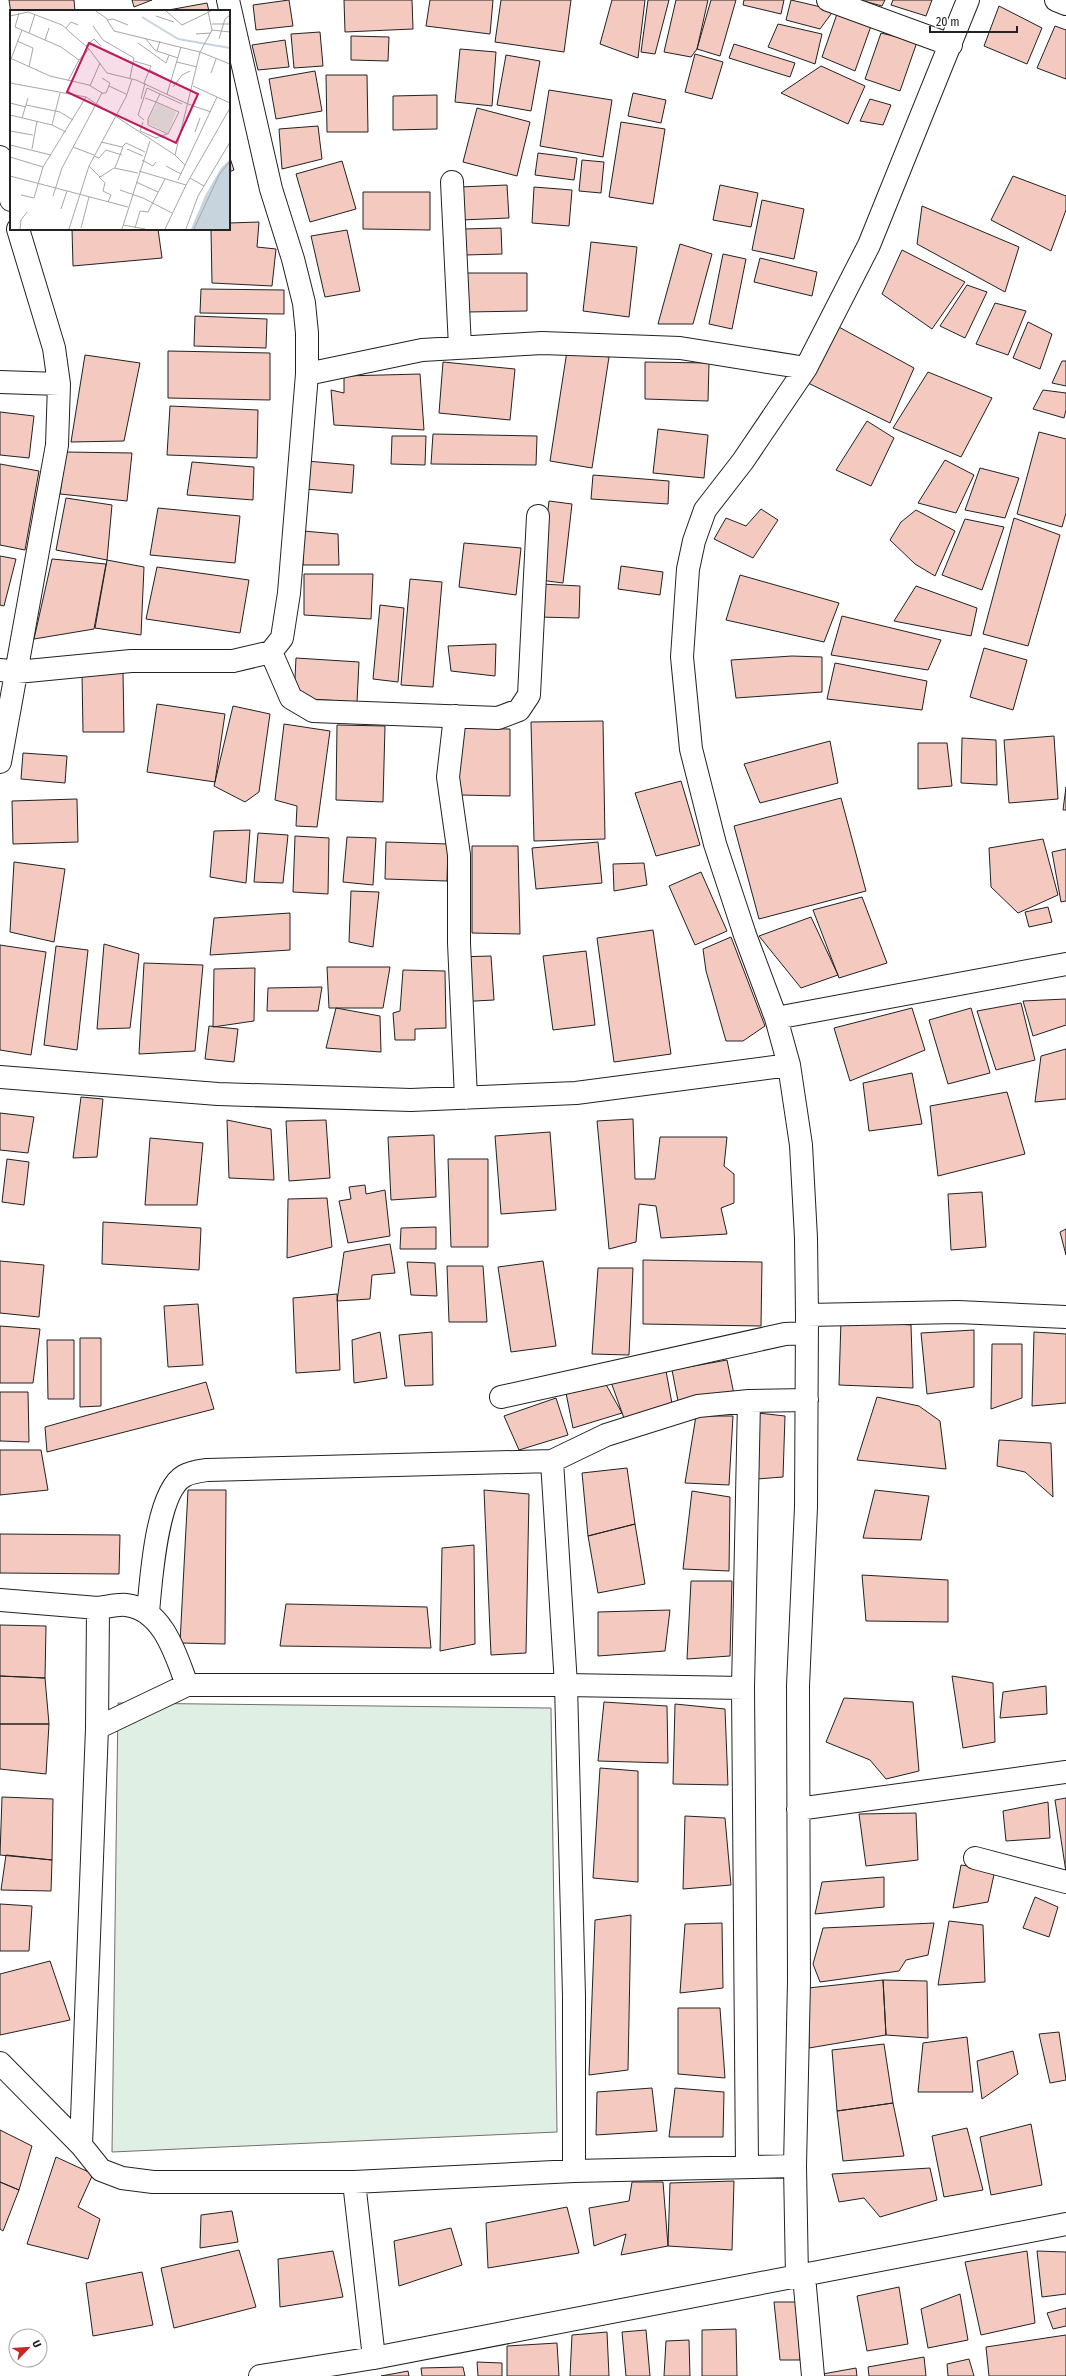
<svg xmlns="http://www.w3.org/2000/svg" width="1066" height="2376" viewBox="0 0 1066 2376" font-family="'Fira Sans Condensed',sans-serif">
<style>
.green{fill:#e0efe3;stroke:#6f6f6f}
.building{fill:#f3c9c0;stroke:#222}
.lines{fill:none;stroke-linecap:round;stroke-linejoin:round}
.minor-casing{stroke:#222;stroke-width:24}
.minor{stroke:#fff;stroke-width:22}
.inset-river{fill:none;stroke:#c7d3dd;stroke-width:2}
.inset-road{fill:none;stroke:#a7a7a7;stroke-width:1}
.view{fill:#c2185b;fill-opacity:0.15;stroke:#c2185b;stroke-width:2}
.inset-edge{fill:none;stroke:#222;stroke-width:2}
</style>
<rect width="100%" height="100%" fill="#fff"/>
<!-- green -->
<path class="green" d="M118,1703L551,1708L557,2132L112,2152Z"/>
<!-- building -->
<path class="building" d="M9,0H74L75,11H11V14Z
M132,0H152L134,7Z
M289,0L293,26L256,30L253,5Z
M344,0H412L413,29L345,32Z
M430,0H493L490,34L426,26Z
M501,0H571L564,52L495,42Z
M612,0H645L638,58L600,44Z
M648,0H669L655,54L641,52Z
M676,0H708L697,49L691,57L664,52Z
M711,0H736L720,56L697,49Z
M744,0H784L781,14L743,5Z
M791,0L834,10L820,29L786,20Z
M860,0H885L882,6Z
M893,0H932L926,16L891,5Z
M207,3L209,11H163Z
M999,6L1042,28L1027,64L984,46Z
M837,14L871,26L855,71L822,57Z
M778,24L822,34L815,64L768,47Z
M1055,26L1066,30V79L1037,68Z
M320,32L323,66L294,68L291,34Z
M881,33L917,42L900,91L865,79Z
M351,36L389,37L388,61L351,60Z
M285,40L289,67L258,70L252,45Z
M734,44L795,63L790,77L729,58Z
M460,49L496,52L492,106L455,102Z
M695,54L723,62L712,99L685,92Z
M506,55L540,61L531,111L497,105Z
M821,66L865,86L848,124L781,93Z
M315,71L322,111L276,119L269,79Z
M326,75H367L368,132H327Z
M549,90L612,100L603,157L540,146Z
M633,93L666,100L661,123L628,116Z
M437,95V129L393,130V96Z
M870,99L891,105L883,125L860,121Z
M477,108L530,122L517,176L463,162Z
M621,122L665,129L653,204L609,197Z
M318,126L322,159L282,169L279,129Z
M538,153L577,158L574,180L535,175Z
M229,155L234,170L229,172Z
M582,160L604,162L601,193L579,191Z
M342,161L356,209L310,222L296,174Z
M1013,176L1066,196V210L1051,251L991,220Z
M507,185L509,218L461,220L459,187Z
M720,185L758,193L751,227L713,220Z
M534,187L572,190L569,226L532,223Z
M363,192H430V230L363,229Z
M762,200L804,209L794,259L752,250Z
M922,206L1019,247L1005,292L917,244Z
M259,222L257,247L276,249L272,286L212,283L211,229H229V223Z
M501,228L502,254L465,255L464,229Z
M72,229H158L162,258L73,266Z
M347,230L360,291L325,297L311,236Z
M591,242L637,247L629,317L583,311Z
M680,244L712,254L693,324H658Z
M902,250L965,282L932,329L882,294Z
M723,254L746,259L732,329L709,324Z
M760,258L817,272L812,296L754,282Z
M466,273H527V311L467,312Z
M967,285L987,292L965,338L940,326Z
M201,289L284,290V314L200,313Z
M995,303L1026,311L1008,355L976,344Z
M195,316L267,319L266,348L194,346Z
M1028,322L1052,334L1040,369L1013,358Z
M837,326L914,368L890,423L806,382Z
M168,351L270,353V400L168,398Z
M567,351L609,357L592,468L550,461Z
M85,355L140,363L124,441L71,442Z
M1062,361H1066V386L1052,383Z
M443,362L515,369L510,420L439,413Z
M645,362L709,363L708,401L645,399Z
M928,372L992,398L961,457L893,428Z
M420,374L424,430L334,425L331,390L344,393V376Z
M1043,390L1066,393V410L1064,418L1033,409Z
M170,406L258,410L257,458L167,455Z
M0,412L34,416L29,458L0,455Z
M867,421L894,438L871,486L836,470Z
M658,429L708,435L704,478L653,473Z
M1039,432L1066,439V513L1062,527L1017,514Z
M433,434L537,436L536,465L431,464Z
M392,436H426L425,465L391,464Z
M66,452L132,453L127,501L60,494Z
M945,460L974,475L956,513L918,503Z
M306,461L354,465L352,493L305,489Z
M192,462L254,467L253,500L187,495Z
M0,464L39,471L25,550L0,545Z
M980,468L1019,478L1005,518L965,510Z
M593,475L669,481L668,504L591,499Z
M66,498L112,505L107,560L56,550Z
M549,501L572,504L563,583L540,580Z
M158,508L240,516L235,563L150,555Z
M761,509L778,520L753,558L714,539L726,518L746,526Z
M916,510L955,531L935,576L915,564L890,540L901,522Z
M1014,518L1060,535L1028,646L983,634Z
M965,519L1004,527L982,590L942,575Z
M303,531L338,534L339,565H303Z
M464,543L521,548L516,595L459,587Z
M0,556L16,559L4,606L0,605Z
M52,559L106,564L94,629L34,639Z
M107,560L144,567L141,635L95,628Z
M621,566L663,572L660,595L618,589Z
M157,567L249,580L240,633L146,619Z
M304,574H373L371,619L304,615Z
M740,575L839,603L824,642L726,620Z
M410,579L442,582L433,687L401,685Z
M541,584L580,586L579,618L539,617Z
M916,586L977,608L971,636L894,621Z
M380,605L404,608L398,682L373,679Z
M842,616L941,640L928,670L831,655Z
M496,644L495,676L451,671L448,646Z
M984,648L1027,660L1013,710L970,697Z
M792,656L822,657V692L736,698L731,660Z
M296,658L359,662L357,702L294,698Z
M835,663L927,681L922,710L827,699Z
M82,673H123L124,732H83Z
M157,704L225,714L215,782L147,772Z
M233,706L270,714L259,792L245,802L214,786Z
M603,721L605,839L534,841L531,722Z
M284,724L330,731L317,827L296,826L297,806L275,800Z
M337,725L385,726L383,802L336,800Z
M460,728L510,729V796L459,795Z
M1054,736L1058,799L1009,803L1004,740Z
M962,738L996,740L997,785L961,783Z
M830,741L838,783L760,803L744,764Z
M918,743H947L952,786L918,789Z
M23,753L67,756L65,783L21,779Z
M681,781L700,845L656,856L635,793Z
M1066,787V810H1063Z
M841,798L866,891L759,919L734,826Z
M77,799L78,842L13,844L12,801Z
M250,830L246,883L210,877L214,831Z
M258,833L288,835L283,883L254,882Z
M295,836L329,838L328,894L293,892Z
M347,837L376,838L373,885L343,882Z
M1043,839L1058,895L1018,913L991,887L989,848Z
M386,842L448,844L447,881L385,879Z
M598,842L602,883L536,889L532,848Z
M472,846H518L520,934L472,933Z
M1066,849V901L1061,902L1052,852Z
M14,862L65,869L54,942L10,932Z
M644,863L647,885L614,891L613,864Z
M701,872L727,931L695,945L669,886Z
M351,891L379,892L373,947L349,942Z
M862,897L887,963L839,978L813,910Z
M1048,907L1052,922L1029,927L1025,912Z
M290,913V950L210,955L214,918Z
M811,917L838,975L801,988L759,936Z
M653,930L671,1054L614,1062L597,938Z
M731,937L765,1026L743,1041H726L706,971L703,949Z
M104,944L139,954L130,1028L97,1029Z
M0,945L46,952L31,1055L0,1050Z
M56,946L88,950L77,1050L44,1045Z
M586,951L595,1025L553,1030L543,956Z
M491,956L494,1000L456,1002V957Z
M144,963L203,965L195,1051L139,1054Z
M327,967H390L383,1008H329Z
M255,968L254,1021L213,1027L214,969Z
M403,970L445,971L446,1028L415,1029V1040H395L393,1013L400,1011Z
M322,987L318,1011H267L268,988Z
M1066,999V1025L1033,1036L1023,1001Z
M1021,1003L1035,1060L996,1070L977,1011Z
M336,1008L380,1016L381,1052L326,1048Z
M912,1008L925,1050L850,1081L834,1028Z
M971,1008L990,1073L948,1084L929,1020Z
M209,1026L238,1029L234,1062L205,1059Z
M1066,1049V1099L1035,1102L1041,1056Z
M912,1073L922,1124L869,1131L863,1083Z
M1007,1092L1025,1154L938,1176L930,1106Z
M81,1097L103,1099L97,1157L73,1158Z
M0,1113L34,1117L28,1153L0,1150Z
M633,1119L635,1179H655L660,1137H727L724,1166L734,1174V1203L721,1208L727,1234L661,1238L656,1206L639,1204L636,1242L609,1249L597,1121Z
M227,1120L271,1129L274,1180L229,1178Z
M326,1120L330,1178L289,1181L286,1121Z
M550,1132L556,1210L501,1214L495,1136Z
M434,1135L436,1197L391,1200L388,1137Z
M150,1138L203,1143L197,1205H145Z
M7,1159L29,1162L24,1205L2,1202Z
M448,1159H488V1247H451Z
M365,1185L366,1194L385,1190L390,1236L348,1243L339,1201L351,1199L349,1187Z
M982,1192L986,1247L951,1250L948,1194Z
M327,1198L332,1247L287,1258L288,1199Z
M103,1222L201,1228L199,1270L102,1264Z
M436,1227V1249H400L401,1228Z
M1066,1229V1255L1060,1232Z
M390,1244L395,1273L372,1275L370,1299L337,1301L344,1252Z
M643,1260L762,1262L761,1326L643,1324Z
M0,1261L44,1265L39,1317L0,1313Z
M543,1261L556,1346L511,1352L498,1267Z
M407,1262L435,1263L437,1296L411,1295Z
M447,1266H483L487,1322H449Z
M598,1268H633L629,1355L592,1354Z
M337,1294L340,1370L296,1373L293,1298Z
M198,1304L203,1365L168,1367L164,1306Z
M841,1320L911,1325L913,1388L839,1385Z
M0,1326L40,1329L33,1383H0Z
M974,1330V1387L927,1394L921,1333Z
M380,1332L387,1378L354,1383L352,1340Z
M432,1332L433,1385L405,1386L399,1335Z
M1034,1332L1066,1334V1403L1032,1406Z
M80,1338H101V1406L80,1407Z
M47,1340H74V1399H48Z
M992,1344H1022V1398L991,1409Z
M727,1360L735,1399L678,1401L672,1370Z
M666,1371L673,1409L625,1421L611,1382Z
M604,1381L622,1413L573,1428L566,1393Z
M206,1382L214,1409L47,1452L45,1427Z
M0,1392H28L29,1442L0,1441Z
M877,1397L919,1406L940,1421L946,1469L857,1460Z
M556,1398L568,1435L519,1450L504,1416Z
M758,1413L785,1416L783,1477L757,1479Z
M696,1416H733L729,1485L685,1483Z
M999,1440L1051,1443L1053,1497L1025,1472L997,1466Z
M0,1450H41L48,1490L0,1495Z
M627,1468L635,1524L588,1536L582,1473Z
M188,1490H226L225,1644L180,1643Z
M484,1490L529,1494L526,1653L491,1655Z
M875,1490L929,1496L921,1540L863,1538Z
M692,1491L730,1497L729,1571L683,1569Z
M635,1524L645,1584L598,1593L588,1536Z
M0,1534L120,1535L119,1574L0,1573Z
M474,1545L475,1644L440,1651L442,1548Z
M862,1575L948,1580V1622L866,1621Z
M691,1581H732L730,1656L687,1659Z
M286,1604L427,1607L431,1648L280,1646Z
M670,1610L665,1651L598,1656V1612Z
M0,1625L46,1626L45,1678L0,1676Z
M0,1676L45,1678L49,1724H0Z
M952,1676L993,1683L995,1742L963,1748Z
M1046,1686L1047,1714L1000,1718L1003,1692Z
M844,1698L913,1702L919,1771L886,1779L870,1760L826,1742Z
M604,1702L667,1706L668,1763L598,1761Z
M675,1704L725,1709L728,1785L673,1784Z
M0,1724H49L46,1774L0,1769Z
M600,1768L638,1771V1882L593,1878Z
M2,1797L53,1799L52,1860L0,1855Z
M1066,1798V1872L1055,1800Z
M1048,1802L1050,1838L1006,1841L1003,1811Z
M916,1813L918,1860L866,1866L859,1814Z
M685,1816L725,1818L731,1885L683,1889Z
M6,1855L52,1860L51,1891L1,1890Z
M961,1865L995,1870L988,1902L953,1908Z
M884,1877V1907L815,1914L822,1882Z
M1035,1897L1058,1907L1049,1937L1023,1928Z
M0,1904L32,1906L29,1951H0Z
M631,1915L628,2070L589,2075L595,1920Z
M949,1921L983,1925L985,1982L938,1985Z
M722,1923L723,1988L680,1993L685,1924Z
M934,1923L928,1955L906,1960L899,1971L820,1982L813,1964L823,1928Z
M50,1961L70,2020L0,2035V1974Z
M883,1980L886,2035L809,2048L808,1988Z
M883,1980L927,1981L928,2038L886,2035Z
M678,2008H720L725,2078L678,2074Z
M1059,2032L1066,2080L1050,2083L1039,2034Z
M967,2037L973,2092H918L923,2043Z
M884,2044L893,2103L837,2111L832,2050Z
M1013,2051L1018,2074L982,2099L977,2061Z
M652,2088L657,2131L596,2135L597,2092Z
M675,2088L724,2092L723,2137H669Z
M893,2103L904,2156L843,2161L837,2111Z
M1031,2124L1042,2185L991,2195L980,2137Z
M967,2128L983,2190L944,2197L932,2136Z
M0,2130L32,2146L19,2190L0,2182Z
M56,2157L93,2174L78,2207L100,2219L88,2259L27,2244Z
M930,2168L937,2200L880,2217L864,2198L839,2202L832,2174Z
M734,2181L732,2250L668,2246L670,2183Z
M0,2182L19,2190L3,2231L0,2229Z
M632,2182H663L668,2246L621,2255L626,2234L594,2246L589,2208L629,2201Z
M567,2207L579,2253L488,2268L486,2223Z
M232,2211L238,2242L200,2248L201,2215Z
M451,2228L462,2265L399,2286L394,2241Z
M239,2250L256,2307L174,2328L161,2268Z
M333,2251L343,2297L280,2307L278,2259Z
M1027,2251L1035,2323L981,2335L965,2262Z
M1037,2251L1066,2252V2294L1042,2297Z
M142,2272L153,2325L93,2336L86,2283Z
M899,2287L908,2344L867,2351L857,2296Z
M960,2294L968,2340L928,2348L921,2309Z
M774,2302H797L800,2360H780Z
M1066,2308V2326L1053,2329L1047,2313Z
M736,2329L737,2376H702V2330Z
M646,2330L650,2376H626L622,2332Z
M607,2332L609,2376H570L572,2335Z
M1066,2335V2376H989L986,2347Z
M689,2340L690,2376H664L666,2341Z
M557,2343L559,2376H507V2346Z
M924,2357L926,2376H869L868,2367Z
M969,2359L974,2376H948L947,2364Z
M477,2362L502,2363V2376H478Z
M463,2367L465,2376H422L421,2368Z
M856,2368L857,2376H817V2375Z
M408,2371L409,2376H381Z"/>
<g class="lines">
<!-- minor casing -->
<g class="minor-casing">
<path id="minor" d="M828,0L951,45
M1056,0L1066,4
M0,157L11,200
M452,182L460,347
M307,374L422,350L542,343L680,348L806,368
M0,382L59,384
M271,652L291,698L313,711L498,718L519,710L529,695L538,516
M0,670L17,672L131,661H233L271,652L282,638L289,593L307,374V333L304,303L293,259L271,189L228,0
M455,716L448,777L459,855V943L466,1098
M0,762L57,445L59,384L54,348L18,229
M776,1018L1066,964
M0,1077L218,1094L411,1100L576,1093L789,1065
M807,1315L958,1312L1066,1317
M501,1397L785,1334L807,1333
M552,1461L566,1685L574,1996V2171L354,2182H153L122,2178L101,2170L81,2145L97,1728L187,1685H566L743,1688L749,1401
M0,1600L98,1608
M148,1612C151,1582 156,1492 184,1476C191,1472 200,1471 207,1470L552,1461L606,1435L698,1406L749,1401L807,1400
M743,1688L747,2167
M97,1728L98,1608C107,1607 118,1604 126,1605C163,1609 176,1655 187,1685
M798,1809L1066,1772
M975,1858L1066,1882
M0,2063L81,2145
M574,2171L795,2166
M354,2182L374,2358
M804,2276L813,2376
M797,2278L795,2166L799,1981L798,1686L806,1507L807,1315L806,1238L801,1145L789,1065L776,1018L745,935L715,844L691,749L682,657L688,569L694,541L705,510L743,461L806,368L869,245L968,0
M260,2376L374,2358L1066,2224"/>
</g>
<!-- minor -->
<use href="#minor" class="minor"/>
</g>
<!-- overview -->
<g transform="translate(10 10)">
<rect width="220" height="220" fill="#fff"/>
<path d="M147,93L166,102L158,123L137,113Z" fill="#e0efe3"/>
<path d="M220,149V219H181L195,186L211,158Z" fill="#c7d3dd"/>
<path class="inset-river" d="M132,7L168,29M168,29L220,38"/>
<path class="inset-road" d="M86,1L96,8L104,21L190,42L220,54M156,1L172,15L201,1M9,3L5,17L51,37L69,50M0,6L18,2L52,15L79,39L97,63L126,70L178,94M146,6L164,12M97,10L103,9L118,15M202,14H220M83,16L93,30L124,48L120,68M56,18L61,12L68,15M202,20L220,22M19,23L25,4M186,24L201,23M135,28L145,40L147,41L150,31M209,29L215,9L220,5M35,30L39,18M7,31L23,38L19,57M128,33L156,53L159,45M76,36L84,29L91,36M147,41L168,48M0,48L40,66L79,75L92,83L52,158L43,186M1,49L12,20M124,51L141,56L134,73M167,52L187,57M140,60L151,66M201,63L206,49M92,68L100,73L96,83H92M58,71L69,50L79,39M0,73L76,87L165,145M80,76L90,53M99,76L116,84M183,76L220,93M163,77L172,65L180,61M150,84L172,94M157,84L171,37M135,88L146,92L169,102L158,124L138,115V109L146,92L150,84L137,78M131,89L135,73M0,93L16,97M178,94L201,102M16,95L50,102L63,110M0,105L42,115L56,122M12,108L18,88M134,110L128,105L137,78M133,112L130,121L146,128L157,124M42,115L50,83M0,121L23,125M185,122L190,108M91,132L112,137L116,133L135,142M0,135L41,145M63,137L84,145M22,139L27,111M117,139L133,146M84,146L89,148L96,140L112,145M0,147L33,157M132,150L143,156L146,152M175,155L165,145L190,42L202,20L198,1M79,156L90,167L104,158L128,163M156,156L171,164M105,158L113,137M129,161L176,175M0,166L118,197M89,167L95,173L93,181L101,185L98,192M180,168L194,176M168,170L207,87M126,172L148,182M110,180L133,188L162,203M11,185L24,188L33,157L76,87M51,199L57,181M113,215L135,219M71,218L79,187M125,218L130,201L138,202L155,169M10,219L11,210L17,202M59,219L79,156L116,87L122,69M112,219L140,131M155,219L176,175L220,98M176,219L188,186L220,132M184,219L209,165L220,151"/>
<path class="view" d="M79,33L188,84L166,133L57,82Z"/>
<rect width="220" height="220" class="inset-edge"/>
</g>
<!-- north arrow -->
<g transform="translate(28 2348) rotate(65)"><circle r="19" fill="#ffffff" stroke="#a7a7a7"/>
<path d="M0-3L7 15L0 10L-7 15Z" fill="#c62828"/>
<text y="-6" font-size="11" font-weight="bold" text-anchor="middle" fill="#222222">U</text>
</g>
<!-- scale -->
<path d="M930 26v6h87v-6" fill="none" stroke="#222222" stroke-width="2"/>
<text x="936" y="26" font-size="12" fill="#222222" stroke="#ffffff" stroke-width="3" paint-order="stroke">20 m</text>
</svg>
